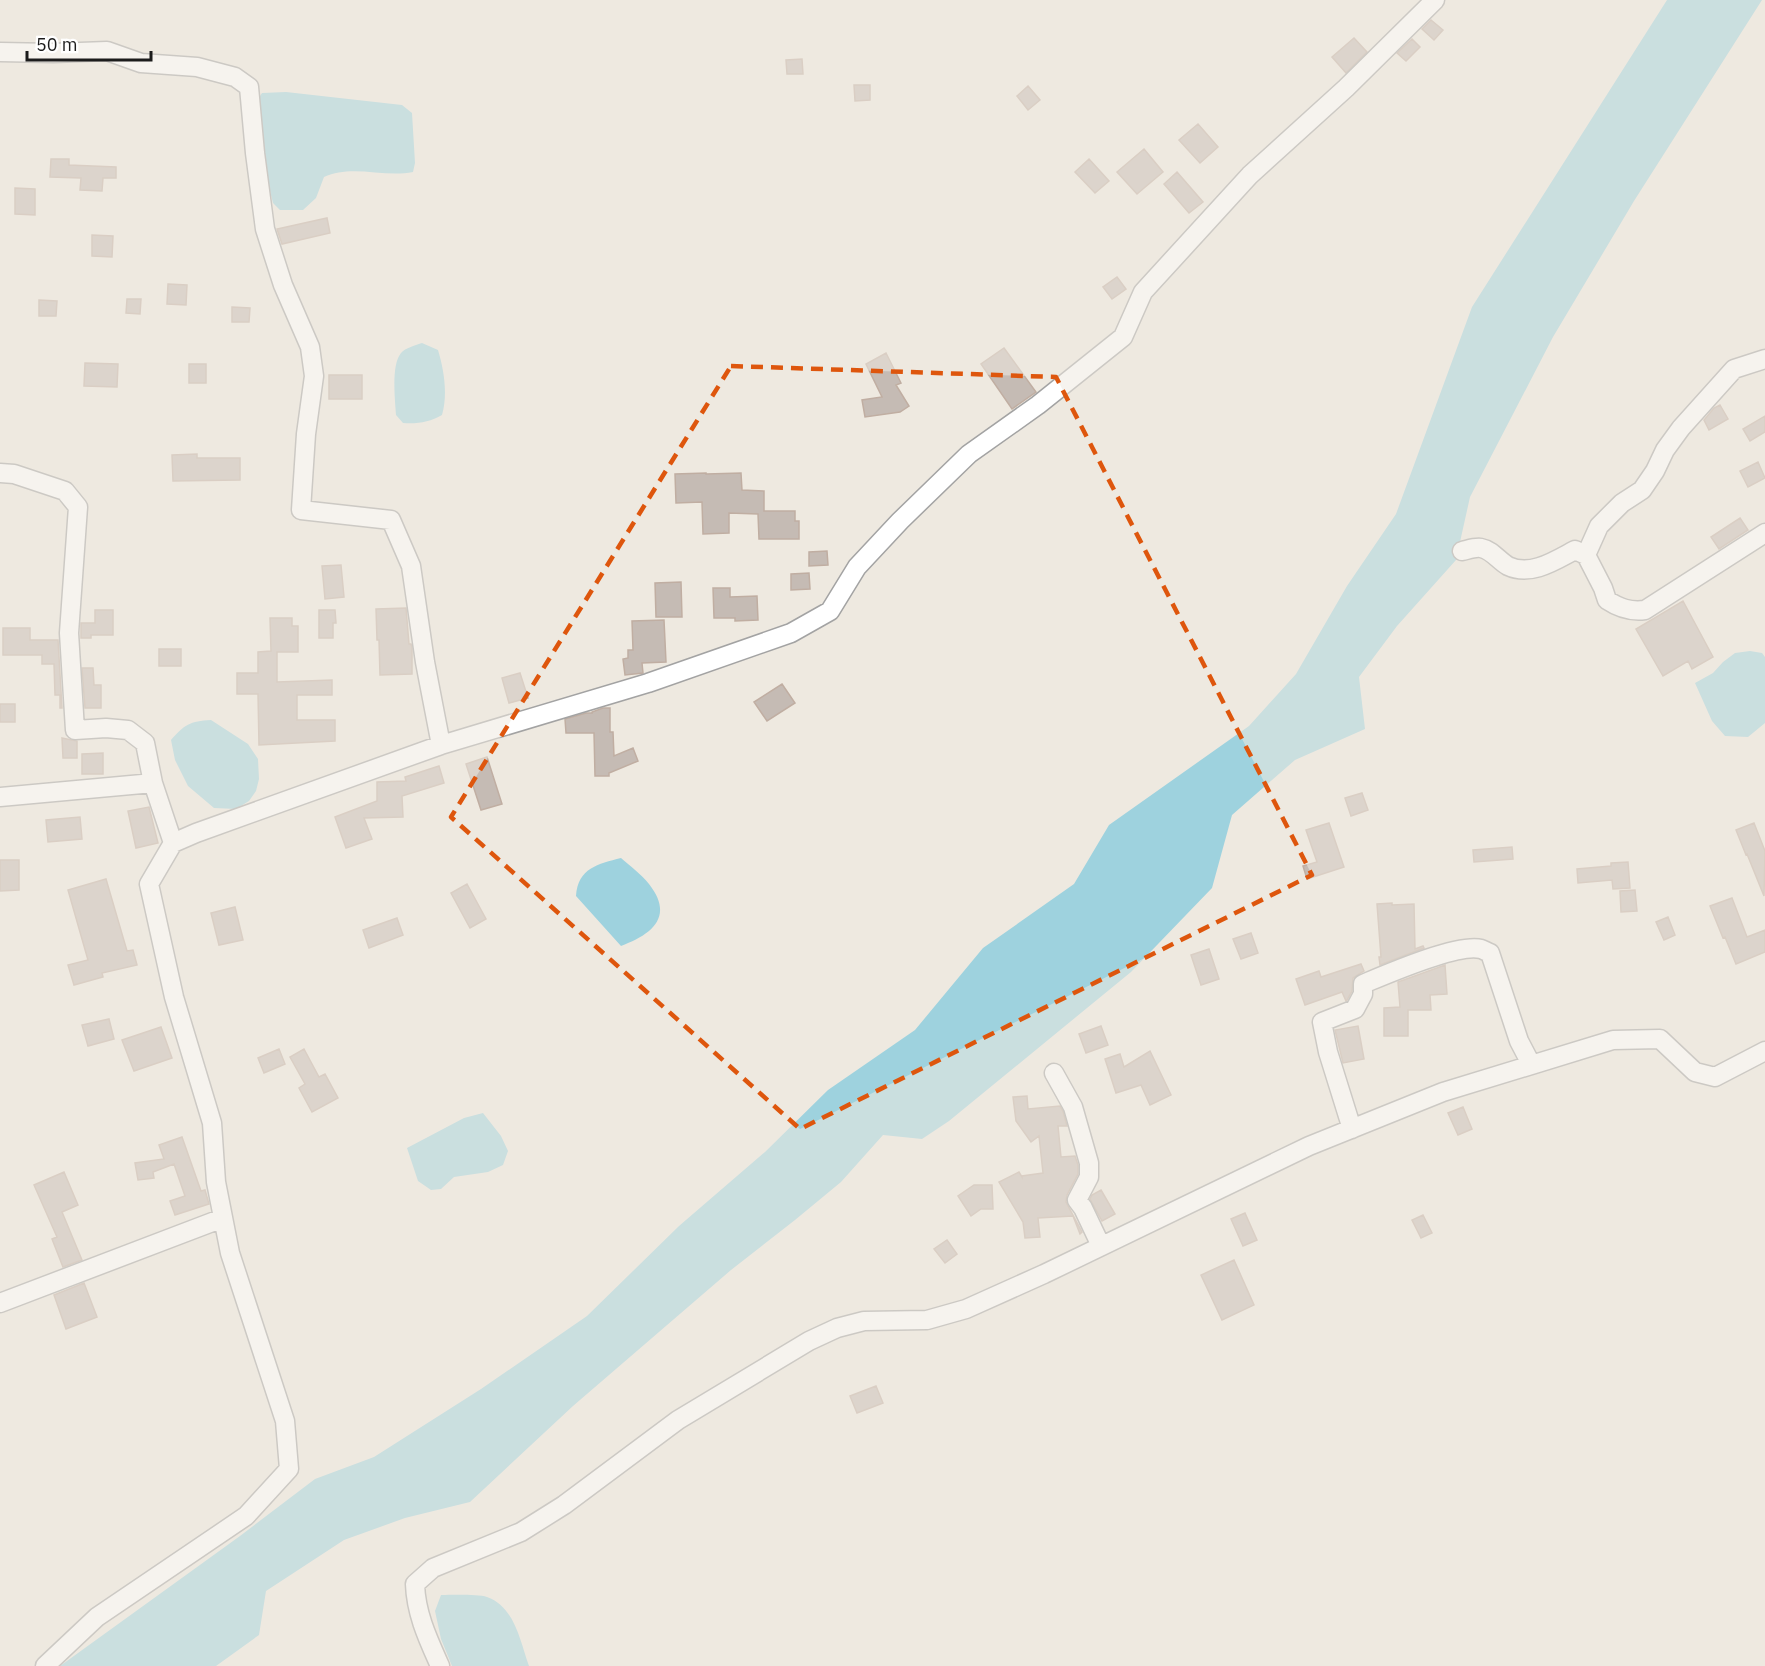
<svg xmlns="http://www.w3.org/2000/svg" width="1765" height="1666" viewBox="0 0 1765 1666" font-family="'IBM Plex Sans',sans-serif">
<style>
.water{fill:#9ed2de}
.building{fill:#c5bbb4;stroke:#c0aea2;stroke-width:1.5}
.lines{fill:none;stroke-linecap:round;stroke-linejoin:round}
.minor-casing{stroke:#a3a3a3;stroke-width:21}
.minor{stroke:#fff;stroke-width:18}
.marked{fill:none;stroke:#de560d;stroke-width:4.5;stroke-dasharray:12 8;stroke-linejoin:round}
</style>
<rect width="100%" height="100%" fill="#eee9e0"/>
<!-- water -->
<path class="water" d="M1667,0H1762L1634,201L1553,337L1470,497L1456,560L1397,626L1359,677L1365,729L1295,760L1232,815L1212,888L1131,972L949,1121L922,1139L883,1135L841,1182L795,1220L731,1270L573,1406L470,1502L405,1518L344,1540L266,1591L259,1635L216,1666H60L240,1536L315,1479L374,1457L481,1389L587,1316L679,1226L765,1152L828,1090L915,1030L983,948L1074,884L1109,825L1249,726L1296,674L1347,586L1396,514L1472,307Z
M286,92L402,105L412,113L415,163L413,172C384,178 352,164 324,177L316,198L303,210H280L273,203L266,175L258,99L262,93Z
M422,343L438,350C444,370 448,394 442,415C430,422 418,424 403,423L396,415C395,399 391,365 401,353C405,348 416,345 422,343Z
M1750,651L1762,653L1765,657V723L1748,737L1725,736L1712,721L1695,683L1713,673L1723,662L1735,653Z
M211,720L248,744L258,759L259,779L256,791L249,801L236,809L214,808L188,786L175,760L171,740C184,725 190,721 211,720Z
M621,858C630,866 641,874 649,884C675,917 651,935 621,946L576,896C578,868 598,864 621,858Z
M483,1113L501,1136L508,1151L503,1165L488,1172L454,1177L441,1189L431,1190L418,1181L407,1148L464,1118Z
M441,1595C452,1595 478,1594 487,1597C515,1607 520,1641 529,1666H452L441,1639L435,1611Z"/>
<!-- building -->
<path class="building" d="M1431,20L1443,30L1434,40L1422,29Z
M1354,38L1367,52L1346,73L1332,57Z
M1412,39L1420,47L1406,61L1397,53Z
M802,59L803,74H787L786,60Z
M854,85H870V100L855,101Z
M1028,86L1040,100L1028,110L1017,96Z
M1198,124L1218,147L1200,163L1179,140Z
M1144,149L1163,172L1137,194L1117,172Z
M51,159H69V165L116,167V178H103L102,191L80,190L81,178L50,177Z
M1089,159L1109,181L1095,193L1075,172Z
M1177,172L1203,202L1189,213L1164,184Z
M15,188L35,189V215L15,214Z
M327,218L330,233L282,244L277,229Z
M92,235L113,236L112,257L92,256Z
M1117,277L1126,289L1112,299L1103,287Z
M168,284L187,285L186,305L167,304Z
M127,299H141L140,314L126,313Z
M39,300L57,301L56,316H39Z
M232,307L250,308L249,322H232Z
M1004,348L1036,392L1012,409L981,364Z
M886,353L901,383L896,385L909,406L900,412L865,417L862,400L882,397L866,364Z
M85,363L118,364L117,387L84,386Z
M189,364H206V383H189Z
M329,375H362V399H329Z
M1720,405L1728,419L1709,430L1704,420L1714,408Z
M1765,416V432L1750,441L1743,429Z
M197,454V458H240V480L173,481L172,455Z
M1758,462L1765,478L1748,487L1740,471Z
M706,473V474L741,473L742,490L764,491V511H795V521H799V539H759L758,514L729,513V533L703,534L702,502L676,503L675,474Z
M1740,518L1748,530L1719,549L1711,537Z
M827,551L828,565L809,566V552Z
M341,565L344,597L325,599L322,566Z
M809,573L810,589L791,590V574Z
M681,582L682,617H656L655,583Z
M713,588H730V597L757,596L758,620L735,621V618H714Z
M1683,601L1713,657L1692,669L1688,661L1663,676L1636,629Z
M406,608L409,644H411L412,647V674L380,675L379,640H377L376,609Z
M95,610H113V635H91V638H81V623H95Z
M319,610H335L336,623H333V638H319Z
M270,618H292V626H298V652H277V682L332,680V695H297V720H335V741L259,745L258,694H237V673H258V652L271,651Z
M664,620L666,662L642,663L643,673L625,675L623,659L628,658V650H633L632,621Z
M3,628H30V640H58L62,708H60V695H55L54,664H42V655H3Z
M159,649H181V666H159Z
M82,668H93L94,685H101V708H85Z
M520,673L528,698L509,703L502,678Z
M782,684L795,703L767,721L754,702Z
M0,704H15V722H0Z
M603,708H610V732H613L614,756L633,748L638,761L609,773V776H595L594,733H566L565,719L586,713H592V712Z
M62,738L77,741V758H63Z
M103,753V774H82V754Z
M487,757L502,804L481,810L466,764Z
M439,766L444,783L402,796L403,817L364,818L372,839L346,848L335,817L377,801V782L406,781L405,777Z
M1362,793L1368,810L1351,816L1345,798Z
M149,807L158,843L136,848L128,811Z
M80,817L82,839L48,842L46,820Z
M1329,823L1344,867L1307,879L1303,866L1317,862L1306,830Z
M1754,823L1765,851L1764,896L1747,854L1746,855L1736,830Z
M1512,847L1513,859L1474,862L1473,850Z
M0,860H19V890L0,891Z
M1628,862L1630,888L1613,889L1612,880L1578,883L1577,869L1611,866V863Z
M106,879L127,951L133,950L137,965L102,973L103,977L74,985L68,965L88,960L68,890Z
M467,884L486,919L470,928L451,893Z
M1635,890L1637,911L1621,912L1620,891Z
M1732,898L1747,937L1765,930V952L1736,964L1725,937L1723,938L1710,906Z
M1392,903V905L1414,904L1415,949L1423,946L1424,948L1380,965L1379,957H1381L1377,904Z
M235,907L243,940L219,945L211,913Z
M1668,917L1675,935L1664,940L1656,922Z
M397,918L403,935L369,948L363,930Z
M1251,933L1258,953L1241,959L1233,939Z
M1209,949L1219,979L1201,985L1191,955Z
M1361,964L1364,971L1353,978L1352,991L1347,1000L1346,1001L1342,992L1305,1005L1296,979L1319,971L1321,977Z
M1445,965L1447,994L1430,995L1431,1010H1408V1036H1384V1008L1400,1007L1398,982Z
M109,1019L114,1039L88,1046L82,1025Z
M1101,1026L1108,1045L1086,1053L1079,1034Z
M1358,1026L1364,1059L1343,1063L1335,1030Z
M161,1027L172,1058L134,1071L122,1040Z
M279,1049L285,1064L264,1073L258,1058Z
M304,1049L319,1077L325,1074L338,1098L312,1112L299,1088L305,1084L290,1057Z
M1150,1051L1171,1095L1150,1105L1141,1085L1116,1093L1105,1059L1120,1054L1124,1067Z
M1027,1096L1028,1109L1060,1106L1063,1111L1067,1126H1058L1061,1157L1075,1156L1078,1165V1174L1067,1195L1066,1202L1082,1232L1080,1234L1073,1216L1038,1218L1040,1237L1025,1238L1023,1222L999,1182L1019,1172L1022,1177V1176L1043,1173L1039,1136L1031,1142L1016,1121L1013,1097Z
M1463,1107L1472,1129L1458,1135L1448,1113Z
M182,1137L201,1191L205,1190L209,1204L175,1215L170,1201L185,1196L174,1164L153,1172L154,1178L138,1180L135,1163L164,1159L159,1145Z
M64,1172L78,1205L62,1212L82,1260L63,1267L52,1239L57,1237L34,1185Z
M974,1185H992L993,1209H981L971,1216L958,1196Z
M1101,1190L1115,1214L1102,1221L1090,1199L1092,1195Z
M1245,1213L1257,1240L1243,1246L1231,1219Z
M1423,1215L1432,1233L1421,1238L1412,1220Z
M947,1240L957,1254L945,1263L934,1249Z
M1234,1260L1254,1305L1222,1320L1201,1275Z
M84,1283L97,1317L66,1329L54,1295Z
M876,1386L883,1403L857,1413L850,1396Z"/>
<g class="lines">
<!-- minor casing -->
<g class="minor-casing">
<path id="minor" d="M0,52L53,53L107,51L141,63L197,67L235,77L249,87L255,153L265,229L283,285L310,347L314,376L306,434L301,510L391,520L411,566L425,662L441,745
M0,473L14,474L65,491L78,507L69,633L75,730L106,728L128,730L145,743L153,783L173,843L196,833L441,745L648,683L791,633L830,611L857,567L900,521L969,454L1038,405L1123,337L1143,292L1250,175L1346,88L1435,0
M1462,551C1467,550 1475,547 1481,548C1492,550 1499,561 1508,566C1531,577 1556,560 1575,550L1586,555L1603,588L1607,600C1619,608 1630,612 1645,610L1765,533
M1586,555L1599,526L1622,503L1642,490L1655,471L1665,450L1681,428L1734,369L1765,359
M0,797L153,783
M1054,1073L1073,1107L1089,1163V1177L1077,1200L1083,1208L1101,1246
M1352,1129L1328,1052L1322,1022L1355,1009L1363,994V984C1387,974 1458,943 1481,949C1484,950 1487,952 1490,953L1519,1041L1531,1064
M0,1303L223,1218
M45,1666L97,1617L246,1516L289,1469L285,1421L230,1253L216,1182L212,1123L174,997L149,884L173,843
M440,1666C428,1639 416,1614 415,1584L433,1568L521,1532L564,1505L678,1420L809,1341L837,1328L864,1321L927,1320L966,1309L1044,1274L1309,1146L1443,1092L1613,1040L1660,1039L1695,1072L1715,1077L1765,1051"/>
</g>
<!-- minor -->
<use href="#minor" class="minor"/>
</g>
<!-- marked area -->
<path d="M0 0H1765V1666H0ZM731,366L1056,377L1312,875L800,1129L451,817Z" fill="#eee9e0" fill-opacity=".55" fill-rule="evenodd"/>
<path class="marked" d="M731,366L1056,377L1312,875L800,1129L451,817Z"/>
<!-- scale -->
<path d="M27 51v9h124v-9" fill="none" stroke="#1c1c1c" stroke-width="3"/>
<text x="36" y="51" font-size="18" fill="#1c1c1c" stroke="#ffffff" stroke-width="4.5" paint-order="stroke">50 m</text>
</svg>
